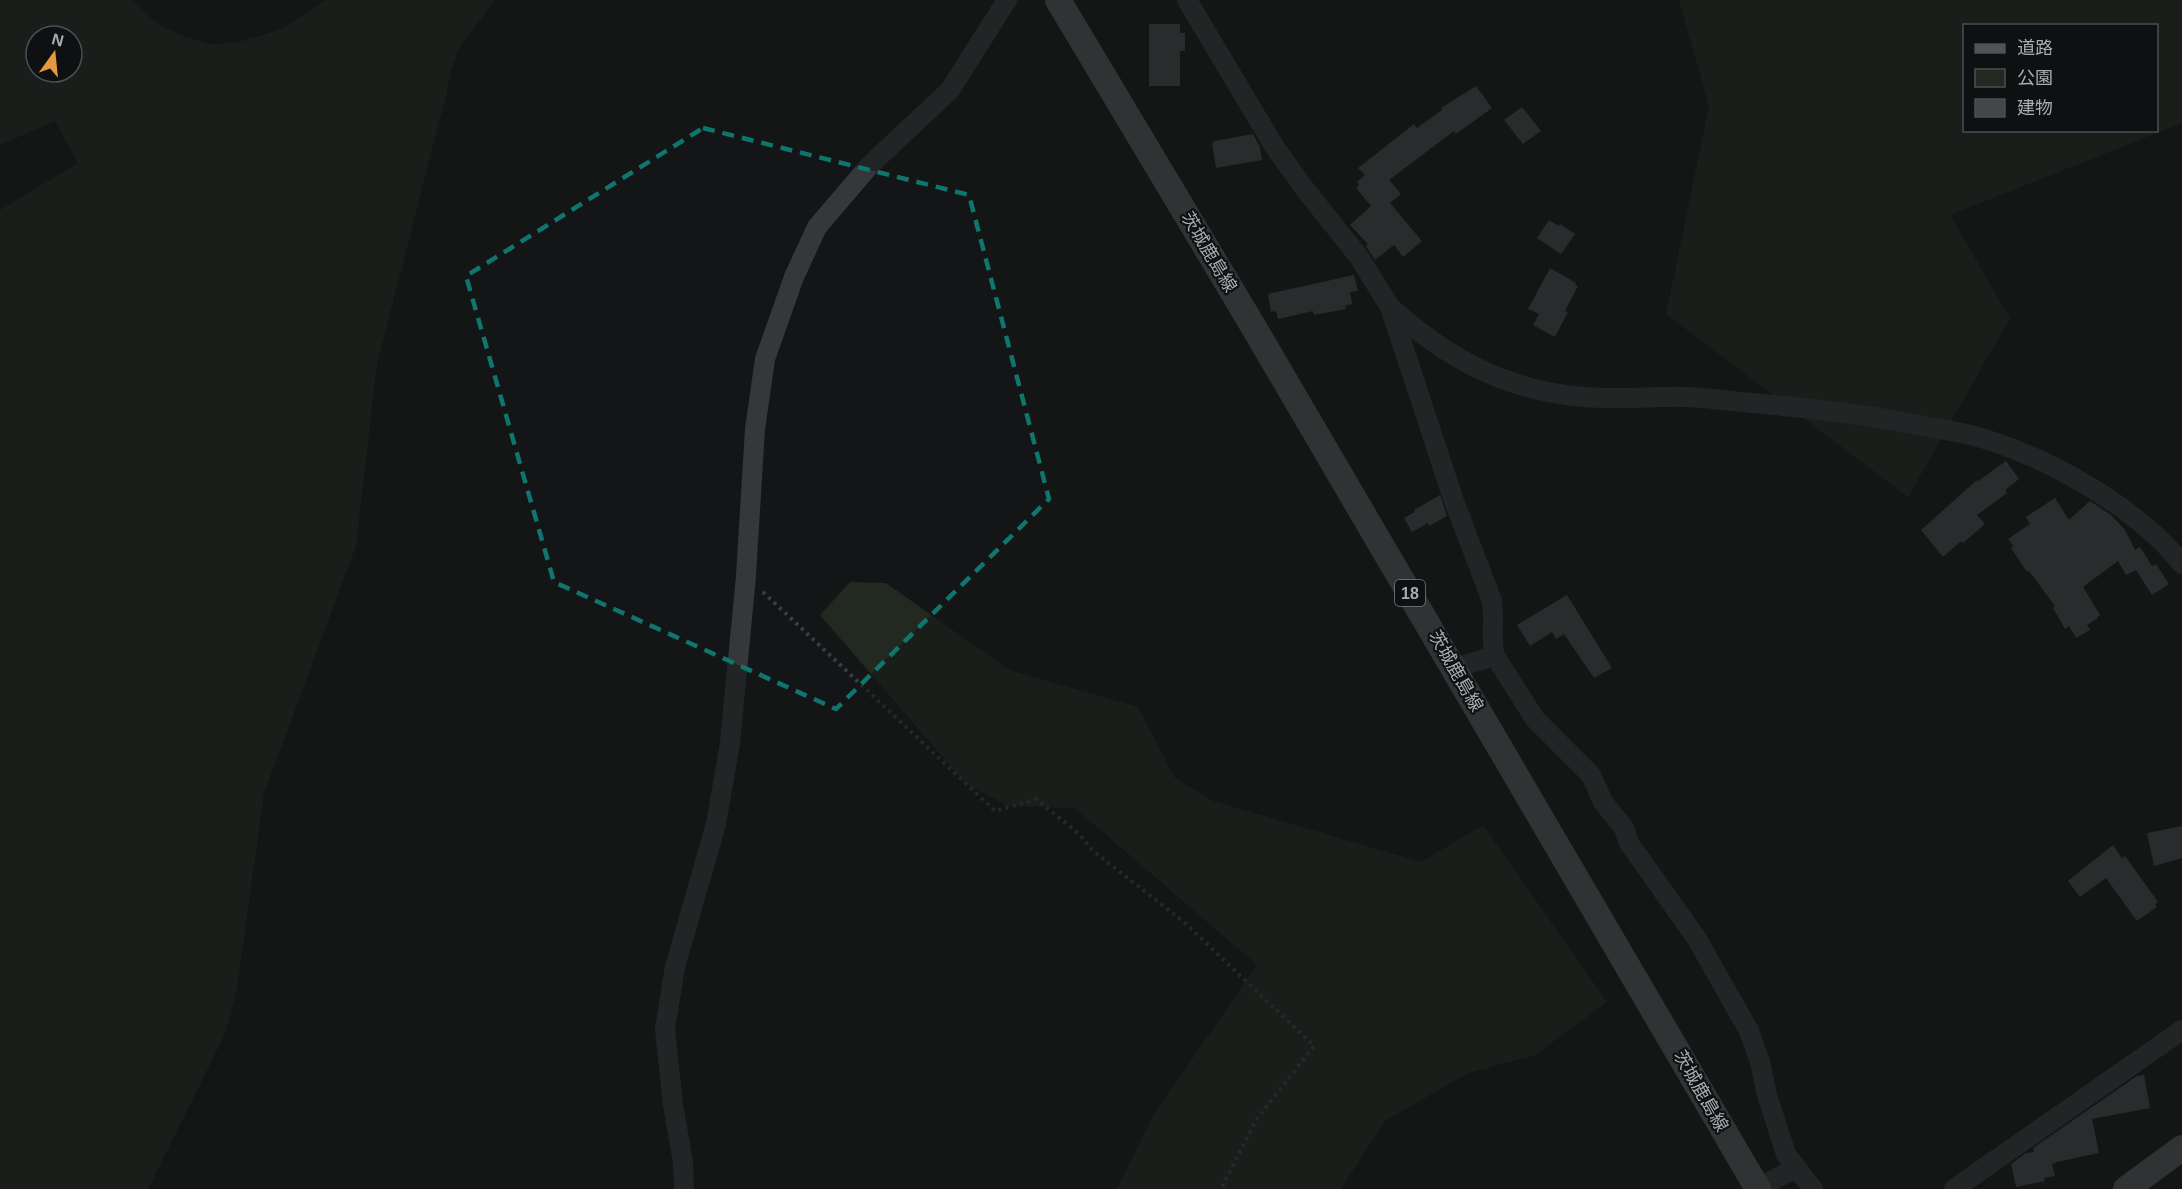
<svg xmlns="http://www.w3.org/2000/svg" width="2182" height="1189" viewBox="0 0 2182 1189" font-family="Helvetica,'Noto Sans JP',sans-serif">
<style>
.green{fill:#212921;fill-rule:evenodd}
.building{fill:#444549}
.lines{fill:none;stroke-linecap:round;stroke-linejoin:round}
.path{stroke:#3c3e42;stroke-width:4;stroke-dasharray:3 4.5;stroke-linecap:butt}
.minor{stroke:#36373b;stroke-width:20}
.major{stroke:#52545a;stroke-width:26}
.marked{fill:none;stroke:#0f766e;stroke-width:4.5;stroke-dasharray:12 8;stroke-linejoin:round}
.labels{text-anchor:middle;stroke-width:4.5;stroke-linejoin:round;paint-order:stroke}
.shield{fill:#0f1011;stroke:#797e84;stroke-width:1.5}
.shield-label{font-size:16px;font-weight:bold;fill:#a7adb5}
.street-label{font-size:18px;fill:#a7adb5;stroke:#0f1011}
</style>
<rect width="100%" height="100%" fill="#141516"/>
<!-- green -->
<path class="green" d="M0,0H132L147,15L165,28L185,37L211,44L235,43L280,30L326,0H495L459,48L451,70L447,91L377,364L356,546L264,793L237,988L225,1034L148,1189H0V210L78,163L55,121L0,145ZM36,36H72V72H36Z
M1679,0H2182V123L1950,215L2010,318L1908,497L1666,314L1709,106ZM1964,26H2156V130H1964Z
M850,582L886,583L1009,670L1138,707L1175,778L1213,801L1421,862L1483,825L1607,1002L1535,1055L1468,1073L1385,1121L1341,1189H1117L1154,1114L1257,965L1075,808L1008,806L965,783L820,615Z"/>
<!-- building -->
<path class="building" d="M1149,24H1180V33H1185V51H1180V86H1149Z
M1476,86L1492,108L1456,134L1454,131L1389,180L1401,194L1390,203L1422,241L1403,257L1394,245L1375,260L1366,246L1368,244L1350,225L1371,206L1356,188L1359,185L1357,182L1365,175L1358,168L1414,124L1417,128L1442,110L1441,108Z
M1522,107L1541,131L1523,144L1504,120Z
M1253,134L1260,147L1262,160L1216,168L1212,143L1215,141Z
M1549,220L1559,226L1560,224L1575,234L1561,254L1537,238Z
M1550,268L1576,283L1575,285L1578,286L1565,311L1568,312L1555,337L1533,325L1539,314L1528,309Z
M1354,275L1358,291L1350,292L1352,304L1345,306L1346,309L1314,315L1313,311L1278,319L1276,311L1271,312L1268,294Z
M2006,461L2019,479L2005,490L2007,493L1977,515L1985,524L1963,543L1961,541L1943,557L1921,530L1977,480L1978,481Z
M1440,495L1447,516L1429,526L1428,523L1412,532L1404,518L1415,512L1414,510Z
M2055,498L2069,520L2090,501L2111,515L2125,530L2135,550L2140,547L2152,566L2156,564L2169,584L2152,595L2136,570L2126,575L2118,561L2083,587L2100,615L2097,617L2098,618L2087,625L2090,630L2076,638L2069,626L2065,629L2053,608L2055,606L2029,571L2027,572L2011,548L2013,546L2008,539L2030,524L2026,517Z
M1567,595L1612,668L1594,678L1564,634L1556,639L1552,632L1530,646L1517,625Z
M2182,826V858L2154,866L2147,833Z
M2113,845L2122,858L2125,856L2158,902L2155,904L2157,907L2137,921L2106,878L2080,897L2068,881Z
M2144,1075L2150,1108L2092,1119L2099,1153L2057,1162L2052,1164L2055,1176L2044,1178L2045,1181L2016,1187L2011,1164L2026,1153L2034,1152L2033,1148L2137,1076Z"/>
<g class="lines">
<!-- path -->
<path class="path" d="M763,592L995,811L1036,799L1080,835L1092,850L1184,922L1314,1046L1256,1120L1221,1189"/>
<!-- minor -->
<path class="minor" d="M1187,0L1274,146L1304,188L1359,257L1390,307L1454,501L1492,601C1495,620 1490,638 1495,656L1454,668
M1390,307C1446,358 1507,391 1584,397C1618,400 1654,396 1688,397C1710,398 1731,401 1752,403C1810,408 1866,414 1923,426C1943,430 1965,432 1985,439C2052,460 2138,508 2182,564
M1495,656L1535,719L1591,775L1603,802L1624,828L1629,843L1697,939L1749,1031L1760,1062L1767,1095L1786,1154L1813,1189
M1758,1188L1796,1168
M684,1189L683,1162L673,1105L665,1029L675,967L716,824L730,743L746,576L755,429L765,359L794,277L817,227L870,165L950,90L1007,0
M1954,1189L2182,1030"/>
<!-- major -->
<path class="major" d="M1058,0L1253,326L1758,1189
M2126,1189L2182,1148"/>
</g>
<!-- marked area -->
<path d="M0 0H2182V1189H0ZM703,128L969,195L1049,499L836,709L554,582L466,276Z" fill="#141516" fill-opacity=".55" fill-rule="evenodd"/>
<path class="marked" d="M703,128L969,195L1049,499L836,709L554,582L466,276Z"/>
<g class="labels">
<!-- shield labels -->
<rect class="shield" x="1395" y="580" width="30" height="26" rx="4.5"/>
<g class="shield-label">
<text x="1410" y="599">18</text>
</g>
<!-- street labels -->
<g class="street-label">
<text transform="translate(1209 252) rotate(59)" y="6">茨城鹿島線</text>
<text transform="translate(1456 671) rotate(60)" y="6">茨城鹿島線</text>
<text transform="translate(1701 1091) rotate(60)" y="6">茨城鹿島線</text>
</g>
</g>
<!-- legend -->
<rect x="1963" y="24" width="195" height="108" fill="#0f1011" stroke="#4c4f53" stroke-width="1.5"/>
<rect x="1975" y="44" width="30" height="9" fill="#52545a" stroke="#4c4f53" stroke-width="1.5"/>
<text x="2017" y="54" font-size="18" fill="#a7adb5">道路</text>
<rect x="1975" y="69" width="30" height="18" fill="#212921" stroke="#4c4f53" stroke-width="1.5"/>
<text x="2017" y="84" font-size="18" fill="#a7adb5">公園</text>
<rect x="1975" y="99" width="30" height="18" fill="#444549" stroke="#4c4f53" stroke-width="1.5"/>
<text x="2017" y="114" font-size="18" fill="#a7adb5">建物</text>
<!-- north arrow -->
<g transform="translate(54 54) rotate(15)"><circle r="28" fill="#0f1011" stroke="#4c4f53" stroke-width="1.5"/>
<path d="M0-4.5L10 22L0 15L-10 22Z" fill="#e4993f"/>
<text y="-9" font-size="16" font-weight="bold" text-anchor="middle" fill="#a7adb5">N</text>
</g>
</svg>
